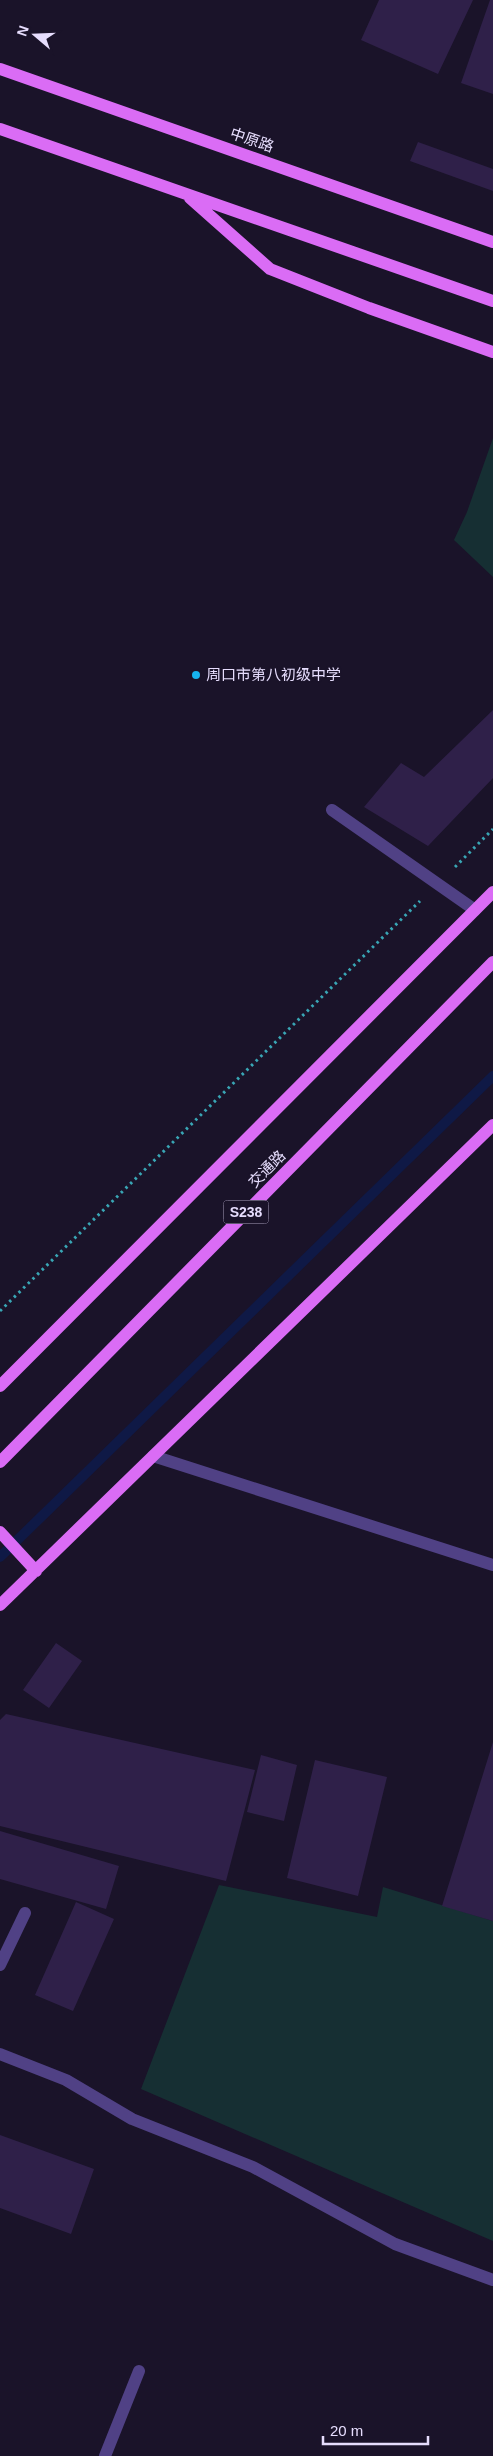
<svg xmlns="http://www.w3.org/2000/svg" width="493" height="2456" viewBox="0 0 493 2456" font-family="Helvetica,'Noto Sans SC',sans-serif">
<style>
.green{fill:#162f33}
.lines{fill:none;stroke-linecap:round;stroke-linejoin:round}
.stream{stroke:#0f1946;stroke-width:10}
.building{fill:#2f2049}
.path{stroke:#39a6b5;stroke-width:3;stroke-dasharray:2.5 4;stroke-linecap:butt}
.minor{stroke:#504185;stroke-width:12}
.major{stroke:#da6cf5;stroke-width:12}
.poi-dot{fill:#16b3ef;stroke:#1a1329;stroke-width:2}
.labels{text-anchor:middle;stroke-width:4;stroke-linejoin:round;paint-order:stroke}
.shield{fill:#1a1329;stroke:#a9a0bd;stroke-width:1}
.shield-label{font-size:14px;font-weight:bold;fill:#e6ddfd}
.street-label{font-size:15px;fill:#e6ddfd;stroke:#1a1329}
.poi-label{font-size:15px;fill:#e6ddfd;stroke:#1a1329;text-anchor:start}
</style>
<rect width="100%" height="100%" fill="#1a1329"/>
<!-- green -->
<path class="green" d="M493,438V577L454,540L467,512Z
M219,1885L377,1917L383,1887L493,1921V2241L141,2089Z"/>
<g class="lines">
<!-- stream -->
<path class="stream" d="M0,1557L493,1076"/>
</g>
<!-- building -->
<path class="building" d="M379,0H473L438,74L361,40Z
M490,0H493V94L461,83Z
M418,142L493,169V191L410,161Z
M493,710V778L428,846L364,807L401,763L424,777Z
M56,1643L82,1661L49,1708L23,1690Z
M6,1714L255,1770L226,1881L0,1826V1720Z
M493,1742V1921L442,1906Z
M261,1755L297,1765L284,1821L247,1812Z
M315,1760L387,1777L358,1896L287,1878Z
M0,1831L119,1866L106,1909L0,1879Z
M76,1902L114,1919L73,2011L35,1995Z
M0,2135L94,2169L71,2234L0,2208Z"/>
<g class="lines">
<!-- path -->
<path class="path" d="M455,867L493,829
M0,1311L420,901"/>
<!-- minor -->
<path class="minor" d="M332,810L475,910
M153,1456L493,1565
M0,1965L25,1913
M0,2054L66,2080L132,2119L253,2167L395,2244L493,2280
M105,2456L139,2371"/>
<!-- major -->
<path class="major" d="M0,69L493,242
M0,129L493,301
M190,198L270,269L369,308L493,352
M0,1386L493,892
M0,1462L493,962
M0,1532L36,1571
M0,1605L493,1125"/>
</g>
<!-- markers -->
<circle class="poi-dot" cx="196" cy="675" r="5"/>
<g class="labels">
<!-- shield labels -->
<rect class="shield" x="223.5" y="1200.5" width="45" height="23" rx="4"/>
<g class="shield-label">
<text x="246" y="1217">S238</text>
</g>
<!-- street labels -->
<g class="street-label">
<text transform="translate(252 140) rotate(19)" y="5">中原路</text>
<text transform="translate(267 1169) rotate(-45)" y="5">交通路</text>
</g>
<!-- poi labels -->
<g class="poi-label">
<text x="206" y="680">周口市第八初级中学</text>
</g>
</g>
<!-- north arrow -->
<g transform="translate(35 35) rotate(289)" stroke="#1a1329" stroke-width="4" paint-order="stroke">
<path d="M0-4L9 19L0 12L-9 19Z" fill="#e6ddfd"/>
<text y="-8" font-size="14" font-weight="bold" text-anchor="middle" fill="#e6ddfd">N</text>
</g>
<!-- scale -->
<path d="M323 2436v8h105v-8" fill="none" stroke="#e6ddfd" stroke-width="2.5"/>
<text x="330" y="2436" font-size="15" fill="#e6ddfd" stroke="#1a1329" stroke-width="4" paint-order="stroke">20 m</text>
</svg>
